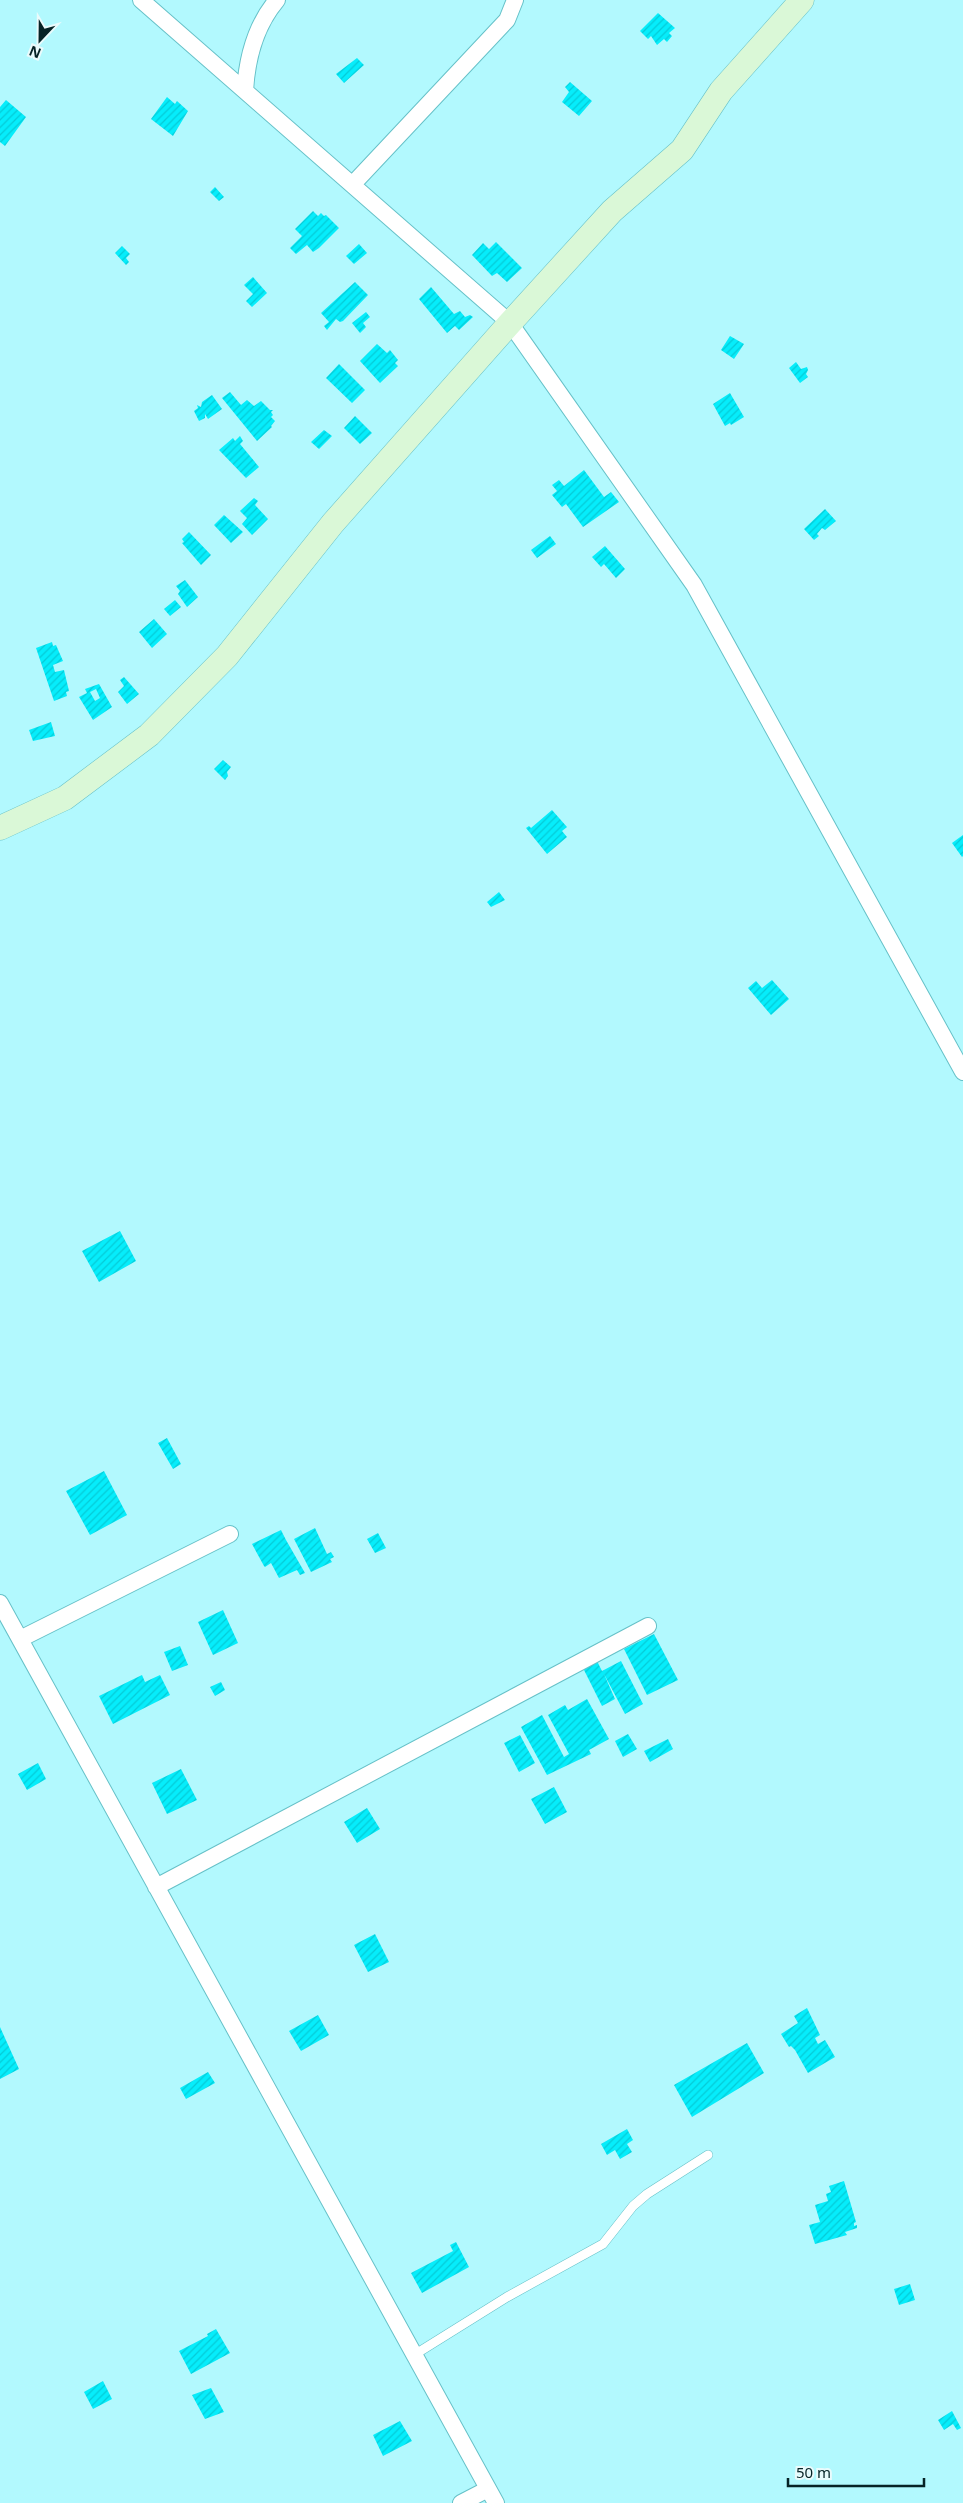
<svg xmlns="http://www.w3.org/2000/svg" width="963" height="2503" viewBox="0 0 963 2503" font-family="'Noto Sans',sans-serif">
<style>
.building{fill:url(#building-hatch);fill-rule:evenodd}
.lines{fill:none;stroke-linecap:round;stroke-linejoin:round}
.lane-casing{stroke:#66c1c8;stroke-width:10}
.street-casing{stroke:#66c1c8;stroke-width:18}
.secondary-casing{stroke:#66c1c8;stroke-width:25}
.lane{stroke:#fff;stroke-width:9}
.street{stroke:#fff;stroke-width:16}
.secondary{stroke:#daf8d7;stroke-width:24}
</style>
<defs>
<pattern id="building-hatch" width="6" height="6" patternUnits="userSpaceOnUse" patternTransform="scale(1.25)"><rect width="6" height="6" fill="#06edfb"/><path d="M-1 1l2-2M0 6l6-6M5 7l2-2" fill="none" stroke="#05cbd7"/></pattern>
</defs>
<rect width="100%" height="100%" fill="#b2f9fe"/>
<!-- building -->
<path class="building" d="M658,13L675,28L669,33L672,36L667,42L664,39L657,45L651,36L648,39L640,31Z
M357,58L364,65L344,83L336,74Z
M570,82L592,101L579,116L562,102L569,92L565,87Z
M167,97L175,104L177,101L188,111L173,136L151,119Z
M6,100L26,117L5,146L0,142V107Z
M215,187L224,197L219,201L210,192Z
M313,211L318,216L321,213L324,216L326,215L339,228L319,248L313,252L307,245L296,254L290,248L302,236L295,229Z
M496,242L522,268L507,282L497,273L492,276L472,255L483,243L489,249Z
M359,244L367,253L354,264L346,256Z
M122,246L130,254L126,258L129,262L126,265L115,253Z
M253,277L267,293L252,307L246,301L253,294L244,285Z
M355,282L368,295L343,321L340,322L336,319L327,330L324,326L329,322L321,313Z
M431,287L454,314L460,311L465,317L470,315L473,317L459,330L455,326L447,333L419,299Z
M366,312L370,317L363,323L366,327L360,333L352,323Z
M730,336L744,344L734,359L721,350Z
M377,344L387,353L390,350L398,360L395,363L398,366L380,383L360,361Z
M796,362L801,369L807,367L808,370L806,374L808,377L800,383L789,368Z
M339,364L365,390L352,403L326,378Z
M230,392L241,405L247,400L254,406L261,401L270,410H273L271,412L273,415L271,417L275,421L271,426L272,427L257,441L222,398Z
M730,393L744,417L731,425L730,423L725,426L713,404Z
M212,395L222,409L208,419L205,414V418L199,421L194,411L198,408L197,405L201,407L202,402Z
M355,416L372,433L360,444L344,428Z
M324,430L332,436L319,449L311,442Z
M240,436L243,441L240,444L259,467L246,478L219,450L233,438L235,441Z
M584,470L604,497L611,492L619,502L583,527L566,504L562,507L552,495L557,491L552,485L559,480L564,486Z
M254,498L258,501L255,505L268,519L252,535L242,524L247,518L240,511Z
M825,509L836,521L825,530L822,528L817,534L819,536L814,540L804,529Z
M224,515L243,532L231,543L214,525Z
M189,532L211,555L201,565L182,543L184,542L182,539Z
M550,536L556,544L537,558L531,550Z
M605,546L625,569L616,578L604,564L601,567L592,557Z
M185,580L198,597L187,607L178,594L180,591L176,586Z
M175,600L181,607L170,616L164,609Z
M154,619L167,634L152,648L139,632Z
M52,642L53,646L56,645L63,661L53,665L55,672L64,670L69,691L66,692L67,696L54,701L36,648Z
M124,677L139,694L127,704L118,692L124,686L120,680Z
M99,684L112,707L93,720L79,697L87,693L85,689ZM96,689L100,698L95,701L90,692Z
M51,722L55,736L33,741L29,730Z
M223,760L231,767L227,772L228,776L225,780L214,769Z
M552,810L567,827L562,831L567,837L547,854L526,828L529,826L531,828Z
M963,835V856L962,857L952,843Z
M499,892L505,900L491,907L487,902Z
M772,980L789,999L771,1015L748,988L756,981L762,988Z
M120,1231L136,1261L99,1282L82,1251Z
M167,1438L181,1464L173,1469L158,1443Z
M104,1471L127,1515L90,1535L66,1491Z
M315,1528L327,1554L331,1552L334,1557L330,1559L332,1562L311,1572L294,1539Z
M281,1530L286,1540L305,1573L300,1575L297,1570L279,1578L271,1563L265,1567L264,1566L252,1544Z
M378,1533L386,1548L375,1553L367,1539Z
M223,1610L238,1643L213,1655L198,1622Z
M654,1634L678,1680L647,1695L624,1649Z
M180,1646L188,1665L172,1671L164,1652Z
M596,1659L602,1671L621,1661L643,1704L625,1714L604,1674L615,1699L602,1706L582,1666Z
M142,1675L145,1682L160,1675L170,1695L113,1724L99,1696Z
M221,1682L225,1690L215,1696L210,1687Z
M587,1699L609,1739L589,1750L591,1754L547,1775L521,1727L542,1715L564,1757L569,1754L548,1715L565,1705L568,1710Z
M628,1734L637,1749L623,1757L615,1741Z
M520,1735L535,1763L519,1772L504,1743Z
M668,1739L673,1749L650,1762L644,1751Z
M38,1763L46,1779L27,1790L18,1774Z
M181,1769L197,1800L167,1814L152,1783Z
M554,1787L567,1812L545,1824L531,1799Z
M367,1808L380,1829L357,1843L344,1822Z
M375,1934L389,1962L368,1972L354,1945Z
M807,2008L820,2035L815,2038L818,2044L825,2040L835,2057L808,2073L795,2050L791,2046L789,2047L781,2034L798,2023L794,2016Z
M318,2015L329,2035L301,2051L289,2031Z
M0,2027L19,2069L0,2079Z
M747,2043L764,2073L692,2117L674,2085Z
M208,2072L215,2083L186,2099L180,2088Z
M627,2129L633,2140L627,2144L632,2152L620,2159L615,2150L607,2155L601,2144Z
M844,2181L856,2222L854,2223V2226L857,2225V2228L845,2232L847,2235L815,2244L809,2225L820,2222L815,2205L828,2201L826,2194L831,2192L829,2186Z
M456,2242L469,2267L422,2293L411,2273L453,2251L450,2245Z
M910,2284L915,2300L899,2305L894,2289Z
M216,2329L230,2353L191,2374L179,2351L208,2336L207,2334Z
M103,2381L112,2399L93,2409L84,2392Z
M211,2388L224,2412L205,2419L192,2395Z
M952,2411L961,2428L957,2430L953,2424L944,2430L938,2420Z
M400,2421L412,2441L383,2456L373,2435Z"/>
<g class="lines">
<!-- lane casing -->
<g class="lane-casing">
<path id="lane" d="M414,2355L507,2297L603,2244L633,2206L647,2194L708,2155"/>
</g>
<!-- street casing -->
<g class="street-casing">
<path id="street" d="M141,0L510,323L694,585L963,1072
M245,91C247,57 255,26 277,0
M353,184L507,20L515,0
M0,1603L496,2503
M20,1639L230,1534
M156,1887L648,1626
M461,2503L488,2489"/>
</g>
<!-- secondary casing -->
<g class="secondary-casing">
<path id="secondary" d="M0,828L65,798L149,735L227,656L333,523L510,323L612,211L682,150L721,91L802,0"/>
</g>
<!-- lane -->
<use href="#lane" class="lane"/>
<!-- street -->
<use href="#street" class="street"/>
<!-- secondary -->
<use href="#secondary" class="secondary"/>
</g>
<!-- north arrow -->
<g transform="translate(40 40) rotate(202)" stroke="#eafbfc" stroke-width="4" paint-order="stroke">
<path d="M0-4L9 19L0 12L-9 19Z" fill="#062326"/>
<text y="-8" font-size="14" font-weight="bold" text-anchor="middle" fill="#062326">N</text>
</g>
<!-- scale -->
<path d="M788 2478v8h136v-8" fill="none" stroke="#062326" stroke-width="2.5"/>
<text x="796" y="2478" font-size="15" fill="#062326" stroke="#eafbfc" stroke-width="4" paint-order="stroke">50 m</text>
</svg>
